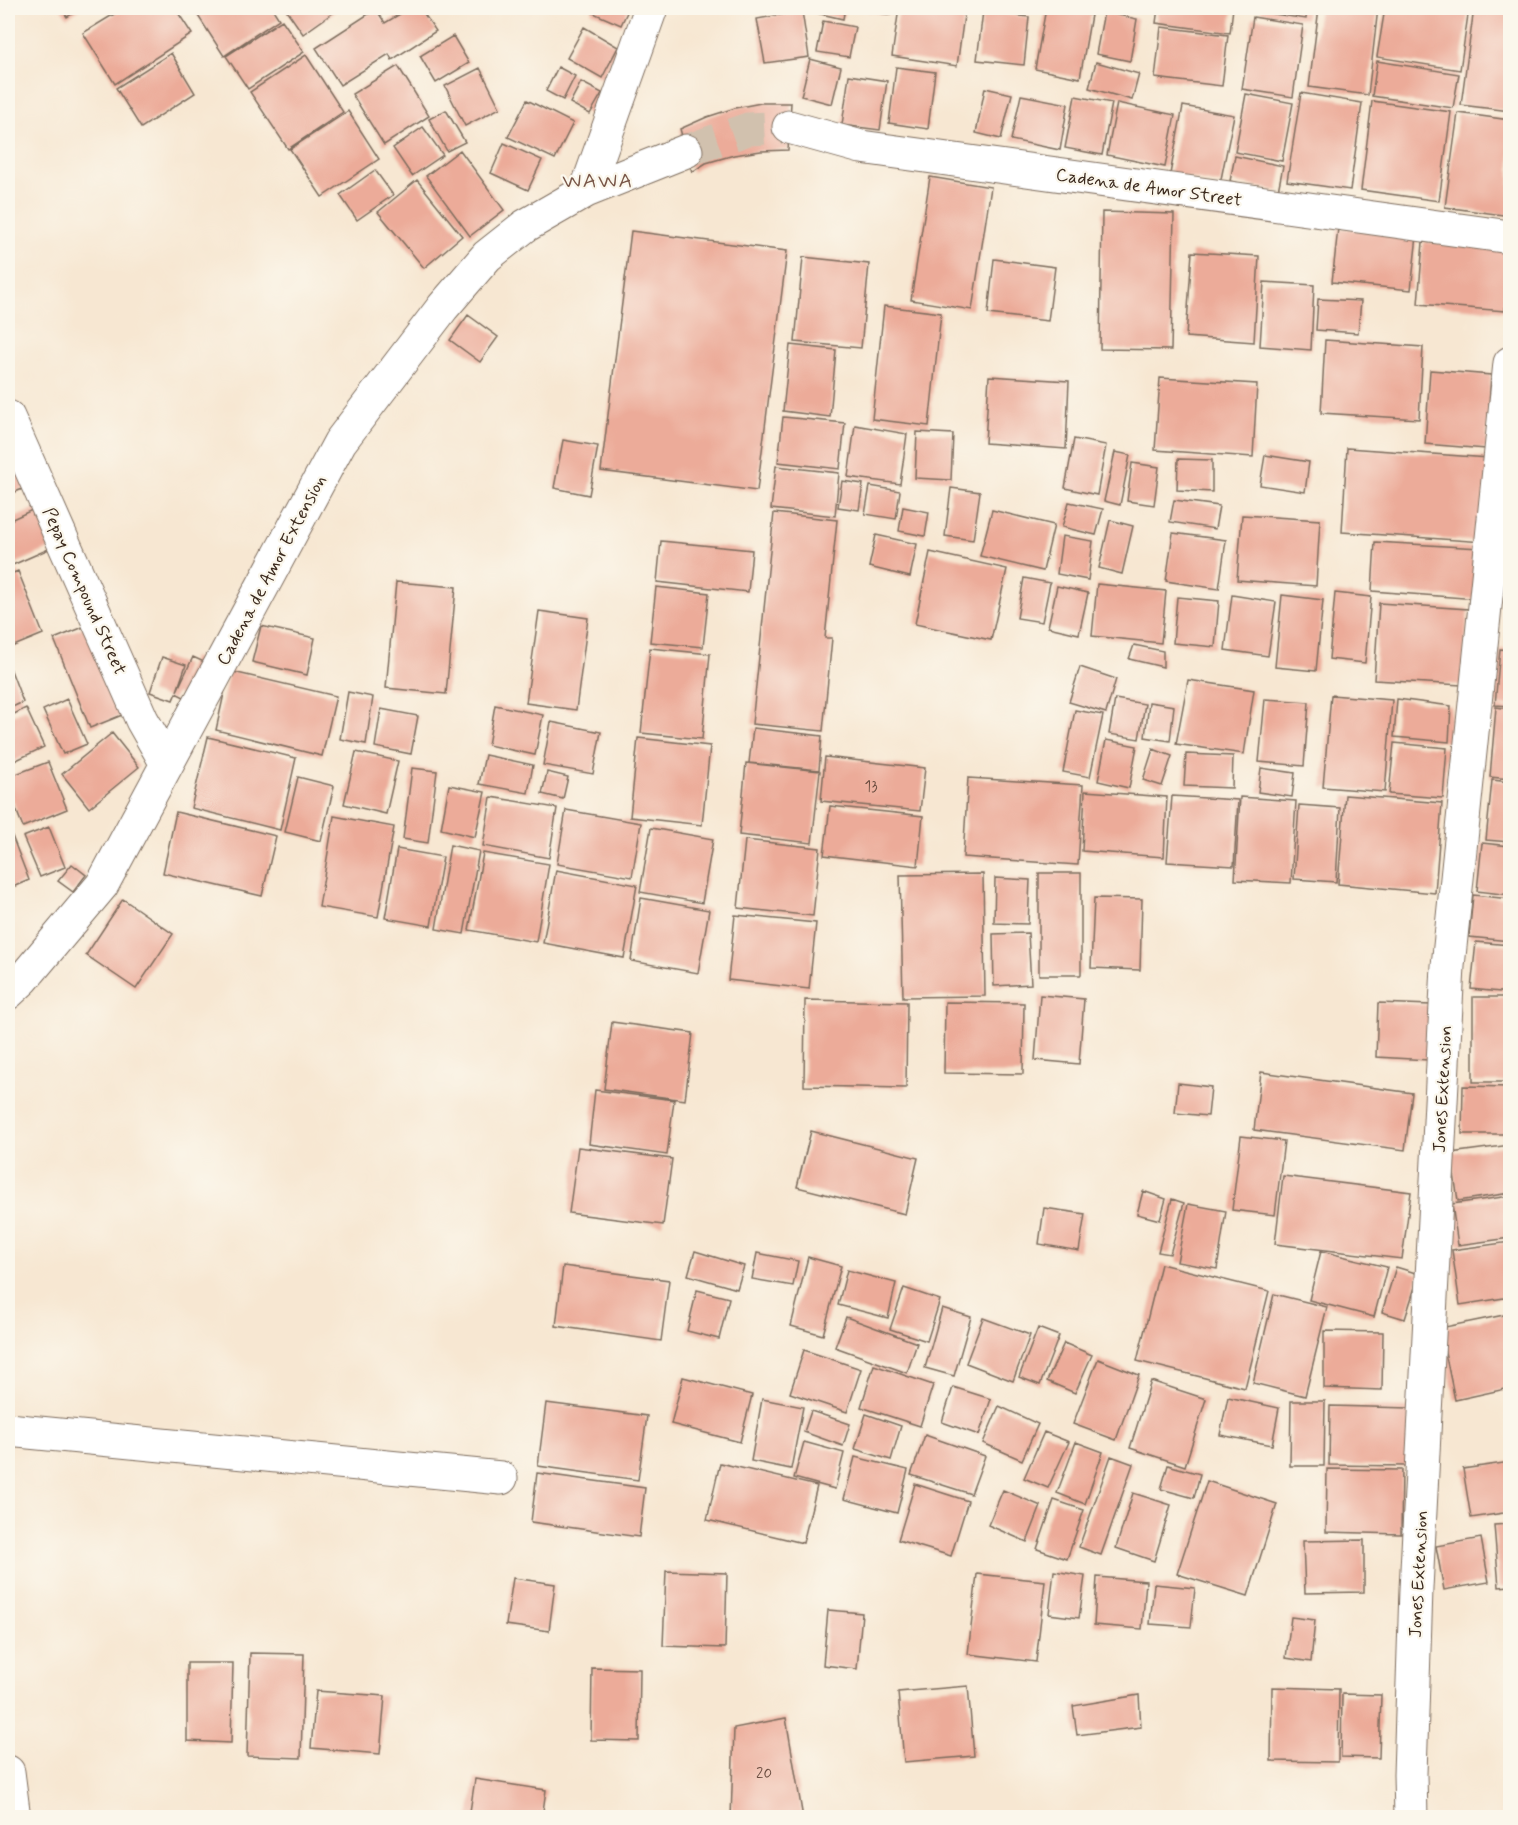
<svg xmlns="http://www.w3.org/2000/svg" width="1518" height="1825" viewBox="0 0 1518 1825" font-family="Mynerve,sans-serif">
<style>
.building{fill:#ecab99}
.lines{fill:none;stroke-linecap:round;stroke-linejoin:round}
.minor-tunnel{stroke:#d1c1ae;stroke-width:33;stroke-dasharray:33 16;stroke-linecap:butt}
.minor-casing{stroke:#7d6c5d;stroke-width:35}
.minor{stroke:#fff;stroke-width:33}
.labels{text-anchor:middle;stroke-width:4.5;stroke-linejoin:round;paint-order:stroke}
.number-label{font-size:15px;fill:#674a3d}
.street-label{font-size:18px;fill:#3b2a1e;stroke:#fbf7ec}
.quarter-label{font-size:21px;letter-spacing:1.5px;fill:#795749;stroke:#fbf7ec}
</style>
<rect width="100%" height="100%" fill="#fbf7ec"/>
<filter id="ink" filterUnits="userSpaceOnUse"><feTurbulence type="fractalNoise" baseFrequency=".0167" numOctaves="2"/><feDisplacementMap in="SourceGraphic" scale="12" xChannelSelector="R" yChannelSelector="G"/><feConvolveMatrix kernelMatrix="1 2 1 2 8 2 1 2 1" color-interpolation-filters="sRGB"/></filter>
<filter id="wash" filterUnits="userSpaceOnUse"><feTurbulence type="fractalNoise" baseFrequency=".008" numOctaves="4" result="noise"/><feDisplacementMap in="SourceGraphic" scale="24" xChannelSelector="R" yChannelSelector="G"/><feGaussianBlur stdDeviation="1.35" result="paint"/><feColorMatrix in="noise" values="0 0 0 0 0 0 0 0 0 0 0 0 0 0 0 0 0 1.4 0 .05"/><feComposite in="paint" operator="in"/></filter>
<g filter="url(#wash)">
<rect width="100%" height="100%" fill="#f7e7d2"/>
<g id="blocks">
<!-- building -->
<path class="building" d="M61,8H82L67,17Z
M124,8H175L192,34L115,84L83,33Z
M193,8H272L279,19L224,56Z
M285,8H335L337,10L303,34Z
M410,8H420L436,31L392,60L389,54L340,85L316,48L376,9L385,23Z
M593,8H629L621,25L591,12Z
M795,8H845L843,19Z
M866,8H892L891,15L866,11Z
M899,8H965L957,66L892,56Z
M1006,8H1034L1033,13Z
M1046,8L1091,15L1080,78L1035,69Z
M1158,8H1233L1230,33L1156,23Z
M1261,8H1307L1306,19L1261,12Z
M1319,8H1378L1368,95L1309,87Z
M1385,8H1469L1460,70L1377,57Z
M1474,8H1510V111L1461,105Z
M802,11L809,57L765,63L757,19Z
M983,11L1029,17L1024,65L977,60Z
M1104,12L1137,19L1130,61L1096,54Z
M1253,17L1303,25L1293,97L1242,89Z
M282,20L304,52L248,89L226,56Z
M823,21L855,27L849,57L817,52Z
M584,27L618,47L602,78L567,58Z
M1161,27L1228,35L1222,86L1155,78Z
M453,36L469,63L436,83L420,56Z
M171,53L195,93L141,128L116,88Z
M306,55L343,112L288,149L250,92Z
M810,59L841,67L832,104L801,96Z
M1377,61L1459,74L1453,108L1372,96Z
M1096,62L1139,74L1132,100L1089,88Z
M398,66L429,116L384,145L352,94Z
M558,67L575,76L563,100L546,91Z
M896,67L935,72L928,129L889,123Z
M480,68L500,108L465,126L445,86Z
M849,75L887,81L880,130L842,125Z
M581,82L602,93L590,114L570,103Z
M985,88L1012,94L1001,139L976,133Z
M1301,93L1362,103L1350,190L1287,181Z
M1246,94L1293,103L1282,161L1235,152Z
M1021,95L1068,104L1060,150L1011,140Z
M1075,96L1112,103L1102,155L1065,148Z
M527,100L573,123L555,159L508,137Z
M1372,101L1451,112L1439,201L1361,190Z
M761,103H791L788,150L761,151L734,155L706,163L692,172L680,129L707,117L735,108Z
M1117,103L1175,115L1165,167L1107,155Z
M1183,106L1234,115L1220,184L1170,174Z
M446,110L465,142L447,151L429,119Z
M348,111L379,159L322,197L290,149Z
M1458,113L1510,120V216L1445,207Z
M423,127L443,155L412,176L393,148Z
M504,143L542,160L528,190L491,173Z
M460,150L504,210L470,236L426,176Z
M1235,156L1283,166L1278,191L1230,181Z
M375,170L393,195L357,220L340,195Z
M930,177L991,187L972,310L911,300Z
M417,180L462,236L424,268L378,212Z
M1102,212L1174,214L1171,350L1100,349Z
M1338,228L1417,236L1411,290L1332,282Z
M631,231L787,251L757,491L601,471Z
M1423,242L1509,249L1505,311L1418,304Z
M1192,252L1259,256L1254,342L1186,337Z
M803,257L869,264L861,348L795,342Z
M994,259L1055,267L1048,321L988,314Z
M1264,282L1314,285L1311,350L1260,346Z
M1318,299L1361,301L1358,333L1316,330Z
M884,306L941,313L929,426L872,419Z
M468,315L498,337L480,362L450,340Z
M1325,340L1423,347L1419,419L1321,413Z
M790,345L836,350L830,417L783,411Z
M1430,370L1491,375L1486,449L1425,444Z
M989,376L1069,381L1066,449L985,443Z
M1160,378L1257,384L1253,457L1155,450Z
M783,417L845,423L840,469L778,462Z
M855,425L907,434L900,484L848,477Z
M917,432L953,434L951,480L915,478Z
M8,438L32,485L8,495Z
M1074,439L1106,445L1097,495L1065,488Z
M563,440L598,446L589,495L554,488Z
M1347,448L1489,458L1484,542L1342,532Z
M1115,452L1130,455L1120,505L1104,501Z
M1265,455L1309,462L1305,492L1260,485Z
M1178,459L1212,460V492L1177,490Z
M1132,463L1159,467L1154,505L1127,501Z
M776,466L839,473L835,516L771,509Z
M842,481L863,484L859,510L838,507Z
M870,486L900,491L896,519L865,514Z
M951,488L980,492L973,540L945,536Z
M1174,500L1219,506L1215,529L1170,522Z
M1069,502L1103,509L1096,535L1062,527Z
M43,505L60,544L8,567V521Z
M903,507L929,512L925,536L899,531Z
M992,510L1054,525L1043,571L980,556Z
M774,513L837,520L825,638H832L823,731L752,724Z
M1242,515L1320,520L1316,586L1237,580Z
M1110,520L1133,526L1122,574L1099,568Z
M1173,533L1226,540L1219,589L1166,581Z
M876,535L917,544L910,577L869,567Z
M1062,536L1093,541L1088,580L1057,574Z
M661,541L752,550L748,592L657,582Z
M1375,542L1480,548L1477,599L1372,591Z
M930,552L1007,569L991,640L915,624Z
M18,571L43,634L9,648L8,643V575Z
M1024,578L1050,583L1042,622L1017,618Z
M396,582L456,587L446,694L386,688Z
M1097,584L1166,591L1161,643L1092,636Z
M1057,586L1088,593L1079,634L1048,627Z
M656,587L709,593L703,647L650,642Z
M1335,593L1371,597L1365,663L1329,659Z
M1232,595L1276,602L1268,656L1225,650Z
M1282,595L1323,600L1316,671L1275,667Z
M1177,597L1219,601L1215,647L1173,643Z
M1379,603L1468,609L1462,685L1374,680Z
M1509,608H1510V645H1506Z
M539,611L588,618L576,710L526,703Z
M91,624L127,713L90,728L54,639Z
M261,626L315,638L307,675L252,662Z
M1134,645L1163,651V667L1129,659Z
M650,648L710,654L702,739L641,733Z
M1500,649L1510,650V706L1495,705Z
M162,657L186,665L177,691L193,657L213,666L196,703L176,693L173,700L150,692Z
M9,665L23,702L8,709V666Z
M1080,667L1116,679L1106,713L1069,702Z
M229,671L336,696L322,756L216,730Z
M1188,680L1254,690L1244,754L1176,744Z
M348,692L373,697L366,744L340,739Z
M1331,695L1392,700L1385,792L1323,787Z
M67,699L87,744L63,754L43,710Z
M1115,699L1145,704L1139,739L1109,734Z
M1265,699L1309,702L1304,766L1259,762Z
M1397,699L1451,706L1449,742L1394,737Z
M1149,702L1174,706L1170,741L1145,737Z
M495,705L543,715L535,755L488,745Z
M1496,707L1510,709V779L1490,777Z
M26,708L44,747L8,764V717Z
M381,709L418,716L411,754L375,747Z
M1075,710L1103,715L1090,777L1063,772Z
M551,722L601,732L593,774L543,765Z
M753,728L822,736L819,770L749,763Z
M112,733L139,767L89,808L62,774Z
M208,737L296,758L280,830L191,808Z
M638,738L710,746L702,825L630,817Z
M1106,740L1137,746L1129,788L1098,781Z
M1394,743L1447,748L1443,798L1389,794Z
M1153,749L1172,756L1162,786L1143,780Z
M356,752L398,761L386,814L344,804Z
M1186,754L1233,756L1232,788L1184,786Z
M485,755L533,765L528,793L479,784Z
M825,757L925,768L920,811L821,801Z
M48,762L67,809L23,827L8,789V777Z
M746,763L820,771L812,843L739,835Z
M412,768L437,771L428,843L403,839Z
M1261,768L1295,773L1292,797L1258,792Z
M547,772L568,777L563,799L542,794Z
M298,777L334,786L321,841L285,832Z
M968,778L1083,785L1078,865L963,857Z
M1492,780L1510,782V842L1486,840Z
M449,785L485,792L475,837L441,829Z
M1085,791L1167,797L1164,857L1082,851Z
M1345,795L1442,803L1435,893L1338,884Z
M1172,796L1238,800L1234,866L1167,862Z
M491,797L557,808L549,858L483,846Z
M1240,797L1296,801L1291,883L1235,880Z
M1299,805L1340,808L1336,882L1294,879Z
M830,806L923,816L918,866L824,855Z
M566,810L641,823L632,877L557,864Z
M176,812L276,836L262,896L163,873Z
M334,816L394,827L378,917L319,907Z
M49,827L65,867L40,877L23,837Z
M651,828L713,839L702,903L640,892Z
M12,836L29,880L8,889V838Z
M745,840L820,848L813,916L738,908Z
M1482,843L1510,846V895L1477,891Z
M450,845L479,851L464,934L436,929Z
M397,849L443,857L431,926L385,918Z
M483,853L549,864L536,942L469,930Z
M72,864L86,875L73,892L58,881Z
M556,870L637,885L624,958L543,943Z
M1039,873H1081V975H1039Z
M983,874L985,996L903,997L900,875Z
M995,878L1030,880L1028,924L994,923Z
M1473,895L1510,899V941L1469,937Z
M641,898L709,910L698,973L631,961Z
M1094,898L1142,899L1140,970L1091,968Z
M123,899L173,934L136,989L86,955Z
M735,915L816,923L809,989L728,980Z
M1028,933L1031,984L994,986L993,934Z
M1476,942L1510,945V993L1471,989Z
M1040,995L1084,999L1079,1064L1035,1060Z
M1473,997H1510V1082H1473Z
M805,1000L907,1002L906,1088L804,1086Z
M945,1002L1024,1003L1023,1074L944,1073Z
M1378,1003L1431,1005L1429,1060L1376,1057Z
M612,1022L693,1033L685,1100L604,1089Z
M1261,1072L1412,1093L1405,1150L1254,1130Z
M1178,1083L1211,1087L1208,1116L1175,1113Z
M1463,1086L1510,1087V1134H1462Z
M595,1090L674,1100L667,1155L589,1144Z
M811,1131L918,1158L905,1214L797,1187Z
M1241,1136L1284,1141L1275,1215L1232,1210Z
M1510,1145V1193L1458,1201L1451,1153Z
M578,1147L672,1159L663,1225L569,1213Z
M1283,1176L1411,1192L1402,1259L1275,1244Z
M1143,1191L1166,1199L1160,1220L1137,1214Z
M1510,1196V1238L1458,1245L1452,1204Z
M1172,1199L1184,1203L1170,1254L1158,1252Z
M1188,1204L1226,1211L1217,1269L1177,1262Z
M1044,1208L1085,1214L1079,1251L1039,1244Z
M1510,1242V1297L1460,1305L1452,1250Z
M695,1251L744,1266L737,1289L688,1275Z
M1321,1251L1387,1267L1374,1317L1309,1300Z
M757,1253L798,1261L793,1286L752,1279Z
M808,1257L841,1266L823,1335L791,1326Z
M1161,1264L1269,1291L1245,1388L1137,1361Z
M563,1266L669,1280L661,1341L556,1326Z
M1396,1267L1419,1274L1405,1319L1382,1312Z
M847,1270L896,1283L888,1318L838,1305Z
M904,1288L940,1300L927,1341L890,1329Z
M697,1290L729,1298L719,1339L687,1331Z
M1274,1294L1327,1307L1305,1396L1253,1383Z
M942,1308L971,1317L954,1376L925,1368Z
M1509,1314L1510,1322V1388L1455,1400L1440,1328Z
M846,1317L917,1343L907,1373L835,1347Z
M983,1318L1030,1335L1013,1381L966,1363Z
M1038,1328L1059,1336L1040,1385L1019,1377Z
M1324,1331L1383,1332L1382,1390L1324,1388Z
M1064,1343L1092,1355L1075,1393L1047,1381Z
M804,1350L861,1369L847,1412L790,1393Z
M1098,1359L1139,1375L1116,1440L1073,1424Z
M874,1365L933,1385L920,1426L861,1407Z
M683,1377L752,1395L740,1442L671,1424Z
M1151,1381L1206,1399L1185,1466L1130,1448Z
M953,1387L991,1399L979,1435L942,1422Z
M1228,1397L1279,1408L1272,1445L1220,1435Z
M762,1399L803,1407L791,1469L751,1461Z
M1291,1401H1325L1324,1466H1290Z
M546,1403L647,1416L638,1480L538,1466Z
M999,1406L1038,1424L1022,1460L983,1443Z
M1330,1406L1410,1408L1409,1466L1329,1465Z
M811,1411L850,1424L843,1446L804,1432Z
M866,1414L901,1426L891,1460L855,1449Z
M1044,1432L1069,1442L1048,1488L1024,1478Z
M925,1435L985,1456L971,1494L911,1475Z
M804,1442L844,1453L835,1489L794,1478Z
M1076,1442L1103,1452L1085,1504L1057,1493Z
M1111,1456L1133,1464L1101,1555L1079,1547Z
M855,1457L908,1470L897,1513L844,1499Z
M1510,1462V1512L1471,1518L1463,1469Z
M720,1463L817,1486L803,1543L707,1520Z
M1168,1465L1200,1474L1194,1498L1161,1489Z
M1327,1469L1402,1470L1401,1534L1326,1532Z
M537,1473L645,1488L639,1537L531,1522Z
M1207,1481L1277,1504L1248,1596L1177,1574Z
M915,1484L968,1501L951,1556L898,1540Z
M1003,1490L1041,1506L1027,1542L988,1525Z
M1133,1493L1171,1505L1154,1561L1116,1548Z
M1054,1500L1084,1510L1067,1559L1037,1549Z
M1510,1524V1586L1499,1587L1494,1525Z
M1481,1538L1489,1582L1444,1590L1436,1546Z
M1364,1540V1592L1305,1593L1303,1541Z
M666,1571L727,1573L725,1648L663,1646Z
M1054,1571L1085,1576L1079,1618L1049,1614Z
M977,1574L1045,1581L1036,1662L968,1654Z
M1097,1577L1146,1581L1142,1629L1094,1625Z
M513,1578L555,1584L549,1631L506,1625Z
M1154,1584L1195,1588L1191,1627L1150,1624Z
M828,1610L862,1613L857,1669L823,1665Z
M1291,1617L1315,1620L1311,1662L1286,1658Z
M250,1653L304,1654L301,1758L247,1756Z
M187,1663H233L231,1743L187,1741Z
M592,1668L640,1669L639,1741L591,1740Z
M968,1686L974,1756L904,1762L898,1692Z
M1272,1687L1339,1689L1338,1762L1271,1761Z
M316,1691L385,1696L380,1754L311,1748Z
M1342,1694L1381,1695L1379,1758L1341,1757Z
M1139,1695L1141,1727L1077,1735L1073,1706Z
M786,1718L803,1818H731L734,1728Z
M475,1779L546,1790L542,1818H469Z"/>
</g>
</g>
<g filter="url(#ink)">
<use href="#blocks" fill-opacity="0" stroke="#7d6c5d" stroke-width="1.5"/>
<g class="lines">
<!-- minor-tunnel -->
<path class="minor-tunnel" d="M686,151L748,129L789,127"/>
<!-- minor casing -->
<g class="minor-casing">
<path id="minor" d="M789,127L861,147L1510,237
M586,191L651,8
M8,417L142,720L167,764
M8,993L23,979L102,885L340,442L443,307L487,256L525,226L586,191L686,151
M8,1430L501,1478
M8,1772L14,1818
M1411,1818L1410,1774L1416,1589L1448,966L1510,363"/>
</g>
<!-- minor -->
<use href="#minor" class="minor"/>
</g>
</g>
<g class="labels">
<!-- number labels -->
<g class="number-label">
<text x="871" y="791">13</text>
<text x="764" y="1778">20</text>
</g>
<!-- street labels -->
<g class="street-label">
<text transform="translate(1149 187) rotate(8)" y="6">Cadena de Amor Street</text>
<text transform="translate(271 570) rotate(-62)" y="6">Cadena de Amor Extension</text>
<text transform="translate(85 591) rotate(66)" y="6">Pepay Compound Street</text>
<text transform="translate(1442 1089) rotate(-87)" y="6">Jones Extension</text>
<text transform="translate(1418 1574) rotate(-87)" y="6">Jones Extension</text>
</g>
<!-- quarter labels -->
<g class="quarter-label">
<text x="598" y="187">WAWA</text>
</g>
</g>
<!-- margin -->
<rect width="1518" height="1825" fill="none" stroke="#fbf7ec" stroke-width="30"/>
</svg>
